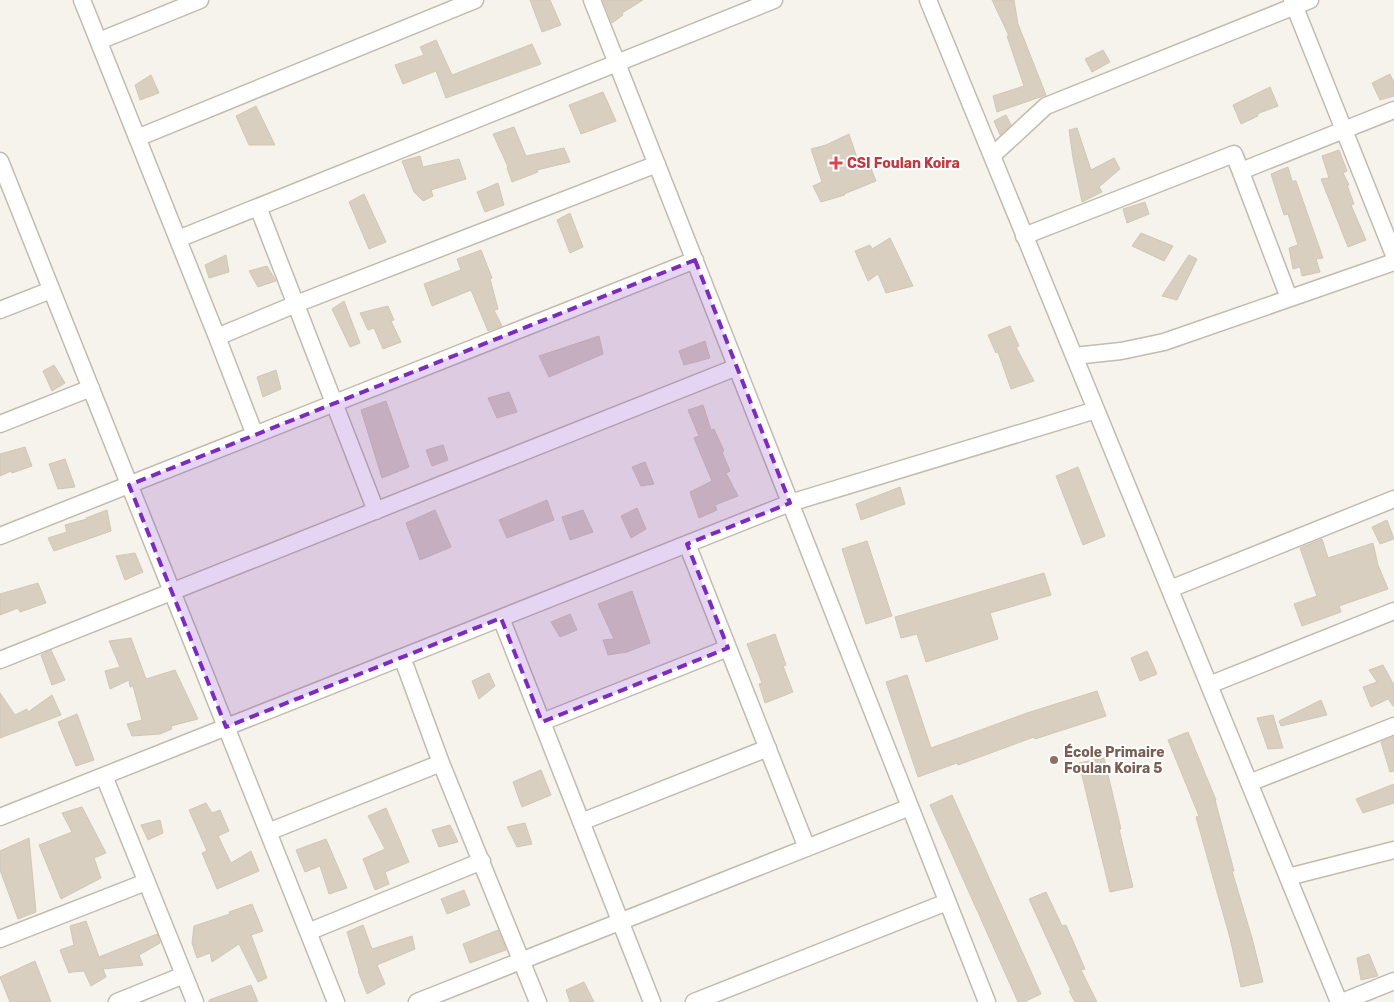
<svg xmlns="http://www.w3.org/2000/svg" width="1394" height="1002" viewBox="0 0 1394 1002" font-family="Rubik,sans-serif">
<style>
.building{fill:#d8cfc1;stroke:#d3c7b4}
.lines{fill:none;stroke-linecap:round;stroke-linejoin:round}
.street-casing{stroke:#c2bbae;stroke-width:19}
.street{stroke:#fff;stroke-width:16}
.marked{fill:#7b2cbf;fill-opacity:0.2;stroke:#7b2cbf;stroke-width:4;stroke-dasharray:10 6;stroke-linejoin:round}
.health-dot{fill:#e0444e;stroke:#fff;stroke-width:2}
.education-dot{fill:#8d6e63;stroke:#fff;stroke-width:2}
.labels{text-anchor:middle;stroke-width:4;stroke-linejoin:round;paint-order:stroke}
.health-label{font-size:14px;font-weight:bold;fill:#be3a42;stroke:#fff;text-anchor:start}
.education-label{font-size:14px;font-weight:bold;fill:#785e54;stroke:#fff;text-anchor:start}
</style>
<rect width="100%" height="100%" fill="#f6f3ec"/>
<!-- building -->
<path class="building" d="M530,0H550L561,25L542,32Z
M603,0H643L622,13L623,15L612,23Z
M992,0H1014L1018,24L1046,95L997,112L993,96L1024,86L1007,36H1009Z
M436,40L452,75L532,44L541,64L446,98L436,71L403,84L395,65L424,55L420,47Z
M1103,50L1110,62L1092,72L1085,59Z
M1390,74L1394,83V96L1380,100L1372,83Z
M151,75L159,93L140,100L135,85Z
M1270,87L1278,106L1257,114L1258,116L1241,124L1233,105Z
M603,92L616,121L581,134L569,105Z
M256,106L275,145H249L236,116Z
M1006,115L1011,125L1000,135L994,121Z
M514,127L526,156L564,148L570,162L537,170L538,172L512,182L507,168L508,167L493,134Z
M1077,128L1091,170L1114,158L1120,169L1099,187L1102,192L1082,202L1073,158L1069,130Z
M849,134L861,170L870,166L876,181L844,194L845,195L821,202L813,186L822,182L811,149L826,145Z
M1339,150L1347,171L1343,173L1349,185H1347L1354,204L1351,205L1366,240L1348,247L1321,179L1329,178L1322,156Z
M420,156L423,167L459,159L466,179L431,190L433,196L423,201L414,192L402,161Z
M1288,167L1292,181H1296L1323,258L1316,259L1320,272L1302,276L1300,267L1293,269L1289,248L1298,245L1288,214L1284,215L1271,174Z
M498,183L504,205L485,212L477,192Z
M364,194L386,242L369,249L349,202Z
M1145,202L1149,214L1127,223L1123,209Z
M570,213L583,247L570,253L557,220Z
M1141,233L1173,246L1164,261L1132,246Z
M890,238L913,286L886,293L878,274L868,281L855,251L870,245L872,249Z
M481,250L492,278L490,279L498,309L494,310L502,326L488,331L471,290L432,306L424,284L461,270L457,259Z
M226,255L229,272L209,278L205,265Z
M1189,255L1197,259L1177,300L1162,296Z
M267,266L276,281L258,287L249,271Z
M344,301L360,343L350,347L332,309Z
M388,306L394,320L391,321L401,342L383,349L374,328L368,330L360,313Z
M1010,326L1019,346L1016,347L1034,381L1011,389L998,352L996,353L988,335Z
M599,336L603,354L549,377L539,356Z
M705,341L710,358L684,365L679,351Z
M54,365L65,383L52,391L43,371Z
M276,370L281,389L263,397L257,377Z
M509,392L517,412L497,418L488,398Z
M386,401L409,467L382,478L361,410Z
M703,405L711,430L714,429L724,451L722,452L730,471L726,473L738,496L715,505L717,510L699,518L690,492L712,481L694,438L699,436L688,410Z
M443,445L448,460L432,466L426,450Z
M25,447L32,466L12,473L11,471L0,476V454Z
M65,459L75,487L58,489L49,464Z
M645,462L654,484L641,486L632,467Z
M1078,467L1105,536L1083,545L1056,476Z
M900,487L905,504L861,520L856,504Z
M547,500L554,520L507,538L499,520Z
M637,508L646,529L631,538L621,516Z
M107,510L111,531L54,551L48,538L67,532L65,525L87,519L86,518Z
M435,510L451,547L420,560L406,523Z
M583,510L593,532L570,540L562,517Z
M1387,520L1394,539L1380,544L1372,527Z
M1322,539L1328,558L1373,543L1378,565L1388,589L1339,606L1341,612L1302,626L1294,604L1317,596L1300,548Z
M867,541L892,616L866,624L842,549Z
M135,553L143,572L125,580L116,556Z
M1044,573L1051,595L990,613L998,639L926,662L917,634L901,638L895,617Z
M38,583L46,603L20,612L18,608L0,615V594Z
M632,591L650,643L627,652L608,655L603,640L614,639L598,604Z
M570,614L577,630L560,637L551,622Z
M775,634L786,665L783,666L793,692L765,703L759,684L762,683L747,644Z
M131,638L146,679L175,670L198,719L171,726L172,729L160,734L132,736L127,724L142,720L133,686L130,687L129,680L110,689L105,671L120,667L109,641Z
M51,650L65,680L52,685L41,655Z
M1147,651L1157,674L1140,681L1131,658Z
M1383,665L1394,685V707L1388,699L1371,707L1363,687L1377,682L1369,670Z
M489,673L495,686L479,699L472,681Z
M907,675L931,748L1027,713L1097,691L1106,716L1035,739L1034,737L958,765L957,763L918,777L886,682Z
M0,693L15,715L27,709L28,712L52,695L61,715L0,738Z
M1321,700L1327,715L1281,726L1279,721Z
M77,714L94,760L76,766L58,722Z
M1273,715L1283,748L1268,749L1257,718Z
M1188,732L1216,800H1215L1234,871H1232L1252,938L1263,982L1241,987L1230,938L1196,817L1199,816L1168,740Z
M1394,737V771L1390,772L1381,742Z
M1104,758L1121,829H1119L1133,887L1110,892L1079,763Z
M541,770L551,795L522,807L513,782Z
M1394,784V803L1363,813L1356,799Z
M952,795L1041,994L1024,1002H1018L930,805Z
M206,803L212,813L220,810L229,831L218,836L231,863L251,851L259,871L217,889L202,853L207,851L189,810Z
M82,807L106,853L94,858L101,878L61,899L39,845L72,832L62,813Z
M386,808L409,862L385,872L389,884L375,890L363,859L385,849L368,816Z
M160,820L163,833L148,840L141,825Z
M525,823L532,844L517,847L507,827Z
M450,825L458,842L439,847L432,830Z
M29,838L36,912L18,919L0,870V851Z
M326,839L347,888L329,894L320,866L305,872L296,850Z
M464,890L470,905L447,914L441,899Z
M1046,892L1062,926L1066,925L1085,969L1081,970L1097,1002H1075L1069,991H1071L1029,899Z
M252,904L263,931L251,935L267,978L258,982L239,944L212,962L210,953L197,958L192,943L194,926L230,914L229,912Z
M86,921L99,957L157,934L160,943L139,955L143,965L103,969L106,977L91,986L84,971L72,972L69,973L60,950L74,945L70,926Z
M363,925L372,949L412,936L415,949L377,965L385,984L367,994L358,971H359L347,932Z
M498,930L506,950L470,963L463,944Z
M1369,954L1378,976L1361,980L1357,958Z
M35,961L51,1002H10L0,977Z
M584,982L594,1002H570L566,990Z
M251,985L258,1002H209V1000Z"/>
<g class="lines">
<!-- street casing -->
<g class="street-casing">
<path id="street" d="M82,0L217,337L255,435
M592,0L987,1002
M928,0L1339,1002
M1292,0L1394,255
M99,41L200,0
M137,138L475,0
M993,155L1046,106L1310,0
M0,161L336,1002
M1241,171L1394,110
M258,207L376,511
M1024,236L1234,154L1289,298
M178,239L774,0
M0,310L51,290
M217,337L296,304L657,164
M1074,356L1121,351L1164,342L1394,262
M0,424L91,388
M0,536L695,260
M687,544L807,848
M1170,589L1394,499
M501,618L652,1002
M402,657L441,763L538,1002
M0,660L737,367
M1209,685L1394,611
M542,722L728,648
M104,776L195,1002
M1249,783L1394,726
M0,817L790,503L1096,410
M581,822L768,748
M268,832L441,763
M1288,877L1394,850
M308,932L482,861
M0,939L146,882
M117,1002L184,975
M417,1002L910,807
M694,1002L947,902
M1342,1002L1394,981"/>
</g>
<!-- street -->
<use href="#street" class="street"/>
</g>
<!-- marked area -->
<path class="marked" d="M695,260L790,503L687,544L728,648L542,722L501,618L226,727L129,485Z"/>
<!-- markers -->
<path class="health-dot" d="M833.5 155.5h5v5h5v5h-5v5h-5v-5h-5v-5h5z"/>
<circle class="education-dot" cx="1054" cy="760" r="5"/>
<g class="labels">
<!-- health labels -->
<g class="health-label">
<text x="847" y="168">CSI Foulan Koira</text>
</g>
<!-- education labels -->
<g class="education-label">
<text x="1064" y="757">École Primaire<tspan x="1064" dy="16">Foulan Koira 5</tspan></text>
</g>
</g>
</svg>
